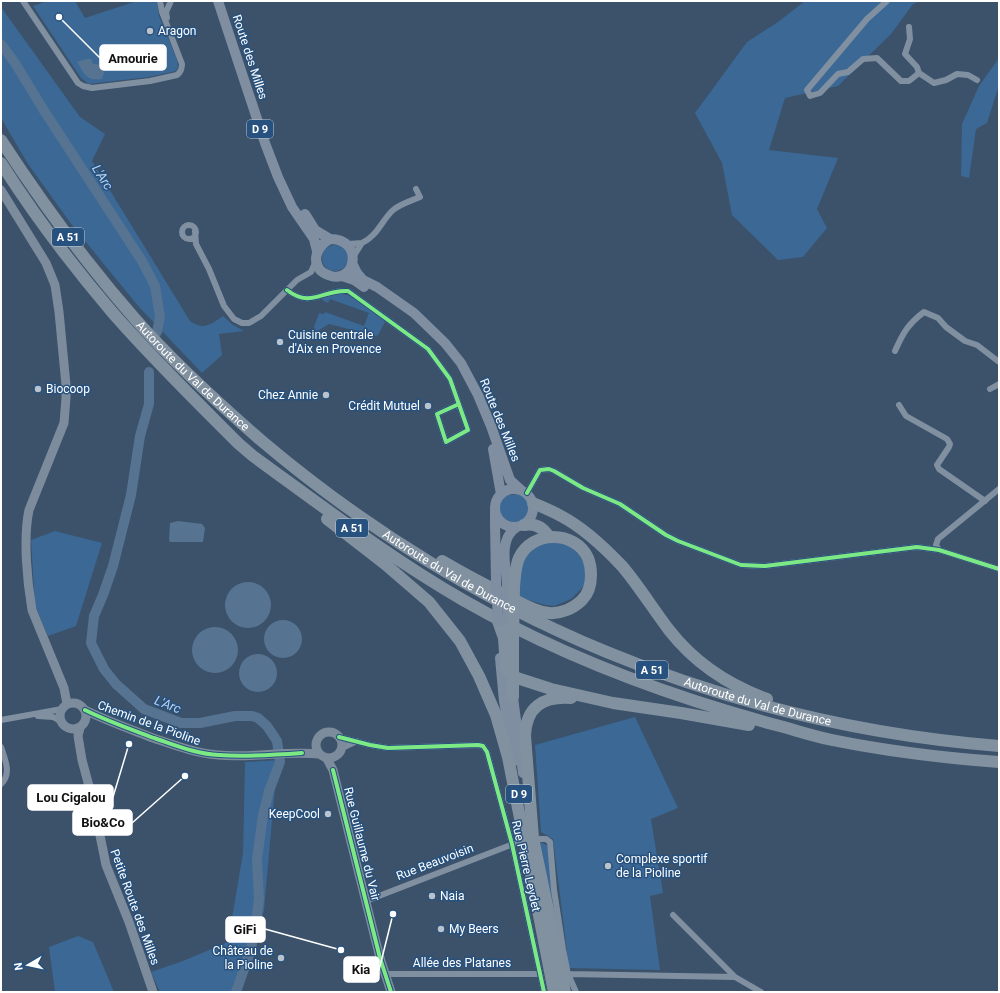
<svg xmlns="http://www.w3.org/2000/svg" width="1000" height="993" viewBox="0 0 1000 993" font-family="Roboto,sans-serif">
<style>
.green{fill:#3b6895}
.water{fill:#567392}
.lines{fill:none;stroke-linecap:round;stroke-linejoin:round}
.river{stroke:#567392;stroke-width:10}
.street{stroke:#8090a1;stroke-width:6}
.secondary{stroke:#7c8c9d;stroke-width:9}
.primary{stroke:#7f8ea0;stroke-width:10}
.highway{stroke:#8191a0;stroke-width:12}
.primary-bridge{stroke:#7f8ea0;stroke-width:10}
.highway-bridge{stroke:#8191a0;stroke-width:12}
.cycleway-casing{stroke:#27517e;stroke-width:6}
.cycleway{stroke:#7ce984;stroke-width:4}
.poi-dot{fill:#bac2cb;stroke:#27517e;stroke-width:1.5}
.labels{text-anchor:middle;stroke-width:3;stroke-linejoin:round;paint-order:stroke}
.shield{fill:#27517e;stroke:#becbd8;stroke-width:1}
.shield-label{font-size:11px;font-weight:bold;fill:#fff}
.poi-label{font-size:12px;fill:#fff;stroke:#27517e;text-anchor:start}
.street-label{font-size:12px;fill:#fff;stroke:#27517e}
.water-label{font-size:13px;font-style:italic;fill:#b9d3ed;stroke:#27517e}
.leader{fill:none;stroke:#fff;stroke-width:1.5}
.callout-dot{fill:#fff;stroke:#27517e;stroke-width:1.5}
.callout{fill:#fff;stroke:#fff;stroke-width:1.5}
.callout-label{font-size:13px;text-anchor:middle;font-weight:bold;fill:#111}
</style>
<rect width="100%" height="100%" fill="#3b526a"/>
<!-- green -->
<path class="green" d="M48,1H75L85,18L137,1H157L159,16L177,60L178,67L176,71L149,77L89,84L81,78L33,6Z
M805,1H922L913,4L891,34L838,86L785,98L769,150L838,158L817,209L827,228L803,257L778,260L732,215L722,163L695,113L747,42L778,22Z
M1,7L80,117L105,134L92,161L190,321C204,331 211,324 223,316L233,325L244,331L219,334L222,355L202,373L139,307L72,225L28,164L1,118Z
M999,58V85L987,123L976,129L969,178L961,176L962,124L979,86Z
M322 258a13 13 0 1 1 26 0a13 13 0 1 1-26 0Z
M340,294C357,294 373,312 385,322L378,335L376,336L329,324L316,332L314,327L319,313L324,314L325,312L364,326L369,313L330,299L328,303L322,300L323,298Z
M516,493C522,495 528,499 529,506C529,510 528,515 525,518C511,534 488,511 506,495H514Z
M55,531L102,543L76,626L48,636L35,605L31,540Z
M554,541L570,546L580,556L584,563L587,580L583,587L571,599L554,606L545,605L519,597L520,564L524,557L538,545Z
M635,717L678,808L651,819L663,893L650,896L660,970L569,968L553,839L541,832L535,745Z
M281,760L275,787L264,910L240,992H160L151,972L183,961L228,942L243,853L245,762Z
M540,842L547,845L548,849L560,948Z
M78,936L93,942L114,992H55L49,947Z"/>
<!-- water -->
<path class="water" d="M86,59H91L93,64H97L103,67L104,73L102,79C85,81 85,74 77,62Z
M178,521L202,524L205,528L203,542H170L169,540L170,523Z
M225 605a23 23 0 1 1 46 0a23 23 0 1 1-46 0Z
M264 639a19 19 0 1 1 38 0a19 19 0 1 1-38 0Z
M192 650a23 23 0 1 1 46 0a23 23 0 1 1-46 0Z
M239 673a19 19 0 1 1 38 0a19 19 0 1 1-38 0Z"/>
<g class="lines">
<!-- river -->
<path class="river" d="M1,44L15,63L43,109L142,261L155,286L160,317L157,332
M149,372V404L140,436L131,495L113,566L103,595L94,616L91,643L104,669L116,684L144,709L181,723H200L235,716H252L258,718L267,726L277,741L280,762L269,791L263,815L257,859L259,899L257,914L251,949L236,992"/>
<!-- street -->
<path class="street" d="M23,1L78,83L83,86L92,88L150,81L177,75C181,72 182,69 182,64L162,12L160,1
M887,1L867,19L807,90L810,96L820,93L838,74L848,72L863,59L877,58L901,81H909L919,73L917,67L905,54L910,39L909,27
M167,18L166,12L171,1
M919,73L934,83L946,80L957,74L968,75L977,80
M182 232a7 7 0 1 1 14 0a7 7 0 1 1-14 0Z
M195,231L196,244L209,269L224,306L234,319L242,323H249L261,316L297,280L311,272L316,261
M362,243C377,236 381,222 392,211C399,204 411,201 420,197L416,189
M348,244L362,243L353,257
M287,290C311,309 323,289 348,291L428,349L450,379L468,430L446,442L437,414L459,404
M895,351C903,333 908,324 924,312L938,318L946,327L965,341L977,345L999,362
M990,389L999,384
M899,405L906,416L947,439L950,444L949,447L937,465L939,469L985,501
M527,493L540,470L549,469L554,471L583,488L620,504L666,535L678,541L741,565L765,566L917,547L939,550L999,569
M939,550L936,545L938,539L999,489
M38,716L53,717L62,722
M1,720L62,709
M339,737L370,745L388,748L478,745L483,746L487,752L512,844L544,992
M1,747C5,759 12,774 1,784
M342,748L357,741
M540,839H546L550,842L554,890L563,949L568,974L576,992
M366,901L508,846L518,843
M673,915L735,977
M385,974H540
M568,974L735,977L761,992"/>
<!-- secondary -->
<path class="secondary" d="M1,190L46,263L55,285L59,312L66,385V398L64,423L29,510C23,538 27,581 32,610L64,688L67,704
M60 716a13 13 0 1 1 26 0a13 13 0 1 1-26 0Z
M85,710C107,721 130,729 153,738C174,745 195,753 218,755C251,758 285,751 319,754
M80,728L78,736L82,760L93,801L106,865L129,922L153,992
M316 745a13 13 0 1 1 26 0a13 13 0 1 1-26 0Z
M327,759L333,770L380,958L391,992"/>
<!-- primary -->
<path class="primary" d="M218,1L265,143L278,177L292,207L314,239L317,251
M305,214L315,230L330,239
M330,239C364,239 356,283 331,276C327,275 323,273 320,270C311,258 319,245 330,239Z
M352,263L357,273L363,280L377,287L414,313L445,343L461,363L478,395L491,426L510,480L521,490
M342,276L354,280L364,287
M493,449L501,494
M495 508a19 19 0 1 1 38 0a19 19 0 1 1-38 0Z
M495,511V523L496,580
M507,584C506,567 498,538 517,527
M500,658L504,701L514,761
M512,690L523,773"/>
<!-- highway -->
<g class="highway">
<path id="s1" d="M1,140C42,203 86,263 136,320C175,364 219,404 263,442C473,619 725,724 999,746"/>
<path d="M1,163C34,215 72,265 112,312C152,358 196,401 239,444L253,456C322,506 390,558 463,600C561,656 668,696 776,725C795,730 813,736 832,740C886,751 944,758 999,762"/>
<path d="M533,503C542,507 552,511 561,516C584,528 604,547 622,566C639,586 653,609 669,630C694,662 728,685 767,699"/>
<path d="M327,519L385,564L429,602L460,641L479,676L496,715L508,757L554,992"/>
<path d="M524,525C535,523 543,527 549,537"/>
<path d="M442,561C464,574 487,586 509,597C521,603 535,612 549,613C560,614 573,609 582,600C588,594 591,584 591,575C591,569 590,563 588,558C575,530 532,530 519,558C515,567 515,577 514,587"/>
<path d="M498,621L504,638L506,668L510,673L517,678L551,689L613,703L681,713L749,725"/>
<path d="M513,641V697"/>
<path d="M565,992L533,838L525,736C526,707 543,696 571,698"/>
</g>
<!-- primary-bridge -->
<path class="primary-bridge" d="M496,580L498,621
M507,584L508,620"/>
<!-- highway-bridge -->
<path class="highway-bridge" d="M513,641L514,587"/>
<!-- cycleway casing -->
<g class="cycleway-casing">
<path id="cycleway" d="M287,290C311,309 323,289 348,291L428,349L450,379L468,430L446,442L437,414L459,404
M527,493L540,470L549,469L554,471L583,488L620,504L666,535L678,541L741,565L765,566L917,547L939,550L999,569
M85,710C107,721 130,729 154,738C175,745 196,754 219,755C246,757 274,755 302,753
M339,737L370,745L388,748L478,745L483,746L487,752L512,844L544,992
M333,770L380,958L391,992"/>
</g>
<!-- cycleway -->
<use href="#cycleway" class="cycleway"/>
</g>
<!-- markers -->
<g class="poi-dot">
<circle cx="150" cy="31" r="4"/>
<circle cx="280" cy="342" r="4"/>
<circle cx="38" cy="389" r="4"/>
<circle cx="326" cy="395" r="4"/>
<circle cx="428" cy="406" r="4"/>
<circle cx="328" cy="814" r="4"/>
<circle cx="608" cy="866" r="4"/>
<circle cx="432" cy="896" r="4"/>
<circle cx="441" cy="929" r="4"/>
<circle cx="281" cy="958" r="4"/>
</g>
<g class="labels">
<!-- shield labels -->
<g class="shield">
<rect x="247" y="120" width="26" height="18" rx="3"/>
<rect x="52" y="228" width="32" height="18" rx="3"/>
<rect x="336" y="519" width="32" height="18" rx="3"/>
<rect x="636" y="661" width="32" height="18" rx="3"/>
<rect x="506" y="785" width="26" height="18" rx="3"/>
</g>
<g class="shield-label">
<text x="260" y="133">D 9</text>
<text x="68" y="241">A 51</text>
<text x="352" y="532">A 51</text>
<text x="652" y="674">A 51</text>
<text x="519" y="798">D 9</text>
</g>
<!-- poi labels -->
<g class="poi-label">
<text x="158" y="35">Aragon</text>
<text x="288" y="339">Cuisine centrale<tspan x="288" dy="14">d'Aix en Provence</tspan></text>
<text x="46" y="393">Biocoop</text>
<text x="318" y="399" text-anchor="end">Chez Annie</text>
<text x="420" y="410" text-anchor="end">Crédit Mutuel</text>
<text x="320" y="818" text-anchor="end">KeepCool</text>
<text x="616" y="863">Complexe sportif<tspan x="616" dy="14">de la Pioline</tspan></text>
<text x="440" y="900">Naia</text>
<text x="449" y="933">My Beers</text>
<text x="273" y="955" text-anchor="end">Château de<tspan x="273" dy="14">la Pioline</tspan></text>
</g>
<!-- street labels -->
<g class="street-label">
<text transform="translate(250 57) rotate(72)" y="4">Route des Milles</text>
<text dy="4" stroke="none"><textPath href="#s1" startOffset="305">Autoroute du Val de Durance</textPath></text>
<text transform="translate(500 420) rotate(68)" y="4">Route des Milles</text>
<text dy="4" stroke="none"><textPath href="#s1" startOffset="629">Autoroute du Val de Durance</textPath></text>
<text dy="4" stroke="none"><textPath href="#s1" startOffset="965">Autoroute du Val de Durance</textPath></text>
<text transform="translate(149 723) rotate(20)" y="4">Chemin de la Pioline</text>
<text transform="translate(362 844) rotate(76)" y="4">Rue Guillaume du Vair</text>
<text transform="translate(435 862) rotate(-21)" y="4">Rue Beauvoisin</text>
<text transform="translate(526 866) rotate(77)" y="4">Rue Pierre Leydet</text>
<text transform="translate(135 907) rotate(70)" y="4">Petite Route des Milles</text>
<text x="462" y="967">Allée des Platanes</text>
</g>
<!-- water labels -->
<g class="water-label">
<text transform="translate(103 177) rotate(57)" y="5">L'Arc</text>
<text transform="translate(168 704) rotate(21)" y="5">L'Arc</text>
</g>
</g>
<!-- callouts -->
<path class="leader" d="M59 17L100 58M129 744L113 797M185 776L132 823M341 950L265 929M393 914L379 970"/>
<g class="callout-dot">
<circle cx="59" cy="17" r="4"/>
<circle cx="129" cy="744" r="4"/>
<circle cx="185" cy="776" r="4"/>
<circle cx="341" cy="950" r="4"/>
<circle cx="393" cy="914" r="4"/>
</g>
<g class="callout">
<rect x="100" y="45" width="66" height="25" rx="4"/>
<rect x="28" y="785" width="85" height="25" rx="4"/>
<rect x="73" y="810" width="59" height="25" rx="4"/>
<rect x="226" y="917" width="39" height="25" rx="4"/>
<rect x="344" y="957" width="35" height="25" rx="4"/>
</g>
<g class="callout-label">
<text x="133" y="63">Amourie</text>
<text x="71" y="802">Lou Cigalou</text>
<text x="103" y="827">Bio&amp;Co</text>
<text x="245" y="934">GiFi</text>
<text x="361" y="974">Kia</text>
</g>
<!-- border -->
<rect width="1000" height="993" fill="none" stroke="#ffffff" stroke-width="4"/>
<!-- north arrow -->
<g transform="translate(28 965) rotate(261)" stroke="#27517e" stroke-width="3" paint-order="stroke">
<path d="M0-3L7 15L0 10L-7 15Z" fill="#ffffff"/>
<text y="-6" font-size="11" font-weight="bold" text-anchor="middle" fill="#ffffff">N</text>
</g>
</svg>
